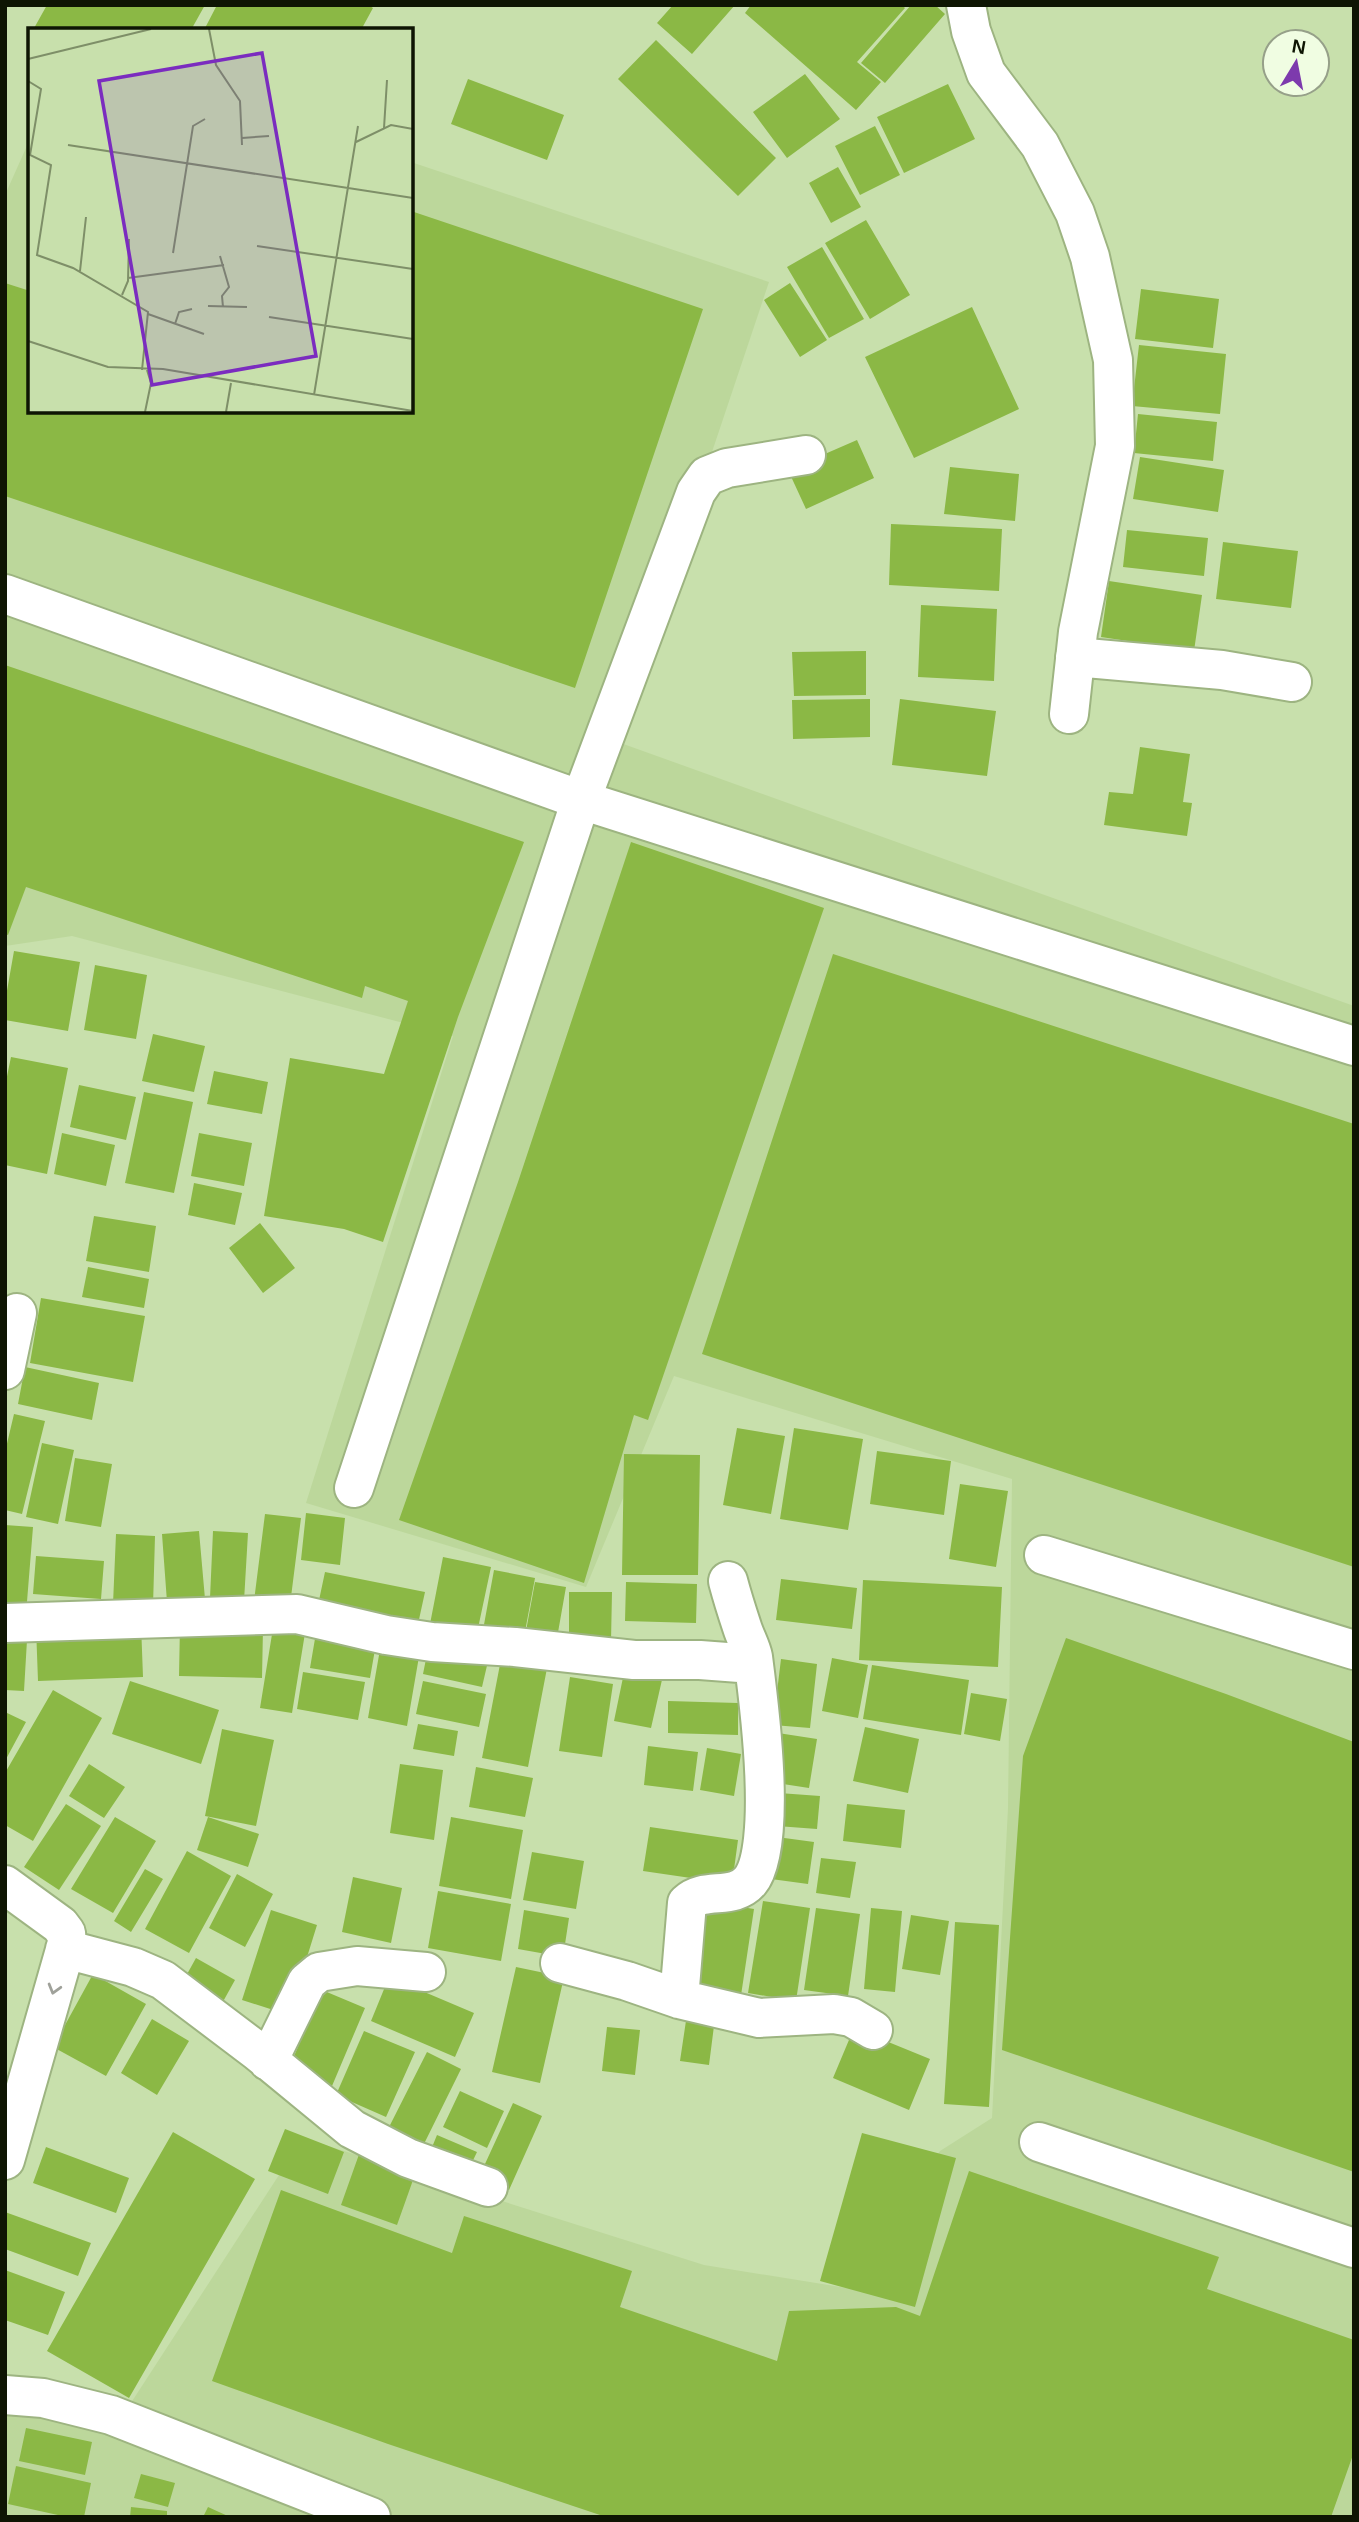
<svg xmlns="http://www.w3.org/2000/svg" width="1359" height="2522" viewBox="0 0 1359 2522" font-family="Helvetica,sans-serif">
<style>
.built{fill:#bcd79b}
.building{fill:#8bb845}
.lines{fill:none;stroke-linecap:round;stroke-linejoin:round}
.minor-casing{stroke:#9db481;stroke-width:42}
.minor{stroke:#fff;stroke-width:38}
.oneway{stroke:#9fa19a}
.inset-road{fill:none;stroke:#7e8f68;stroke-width:2}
.view{fill:#7b2cbf;fill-opacity:0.15;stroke:#7b2cbf;stroke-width:3.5}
.inset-edge{fill:none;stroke:#0e1503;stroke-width:3.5}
</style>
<rect width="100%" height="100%" fill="#c8e0ac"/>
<!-- built -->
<path class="built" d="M30,139V411H411V162L769,282L615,741L1354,1006V2517H5V2398L127,2409L303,2138L704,2265L847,2288L940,2151L992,2118L1008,1808L1012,1479L674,1376L586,1587L306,1503L453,1036L72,936L5,946V195Z"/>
<!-- building -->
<path class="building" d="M47,5H205L191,30H33Z
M217,5H368L373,8L361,30H204Z
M673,5H735L692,54L657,23Z
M751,5H902L905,8L857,62L881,82L856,110L745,13Z
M911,5H935L945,14L885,83L861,63Z
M656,40L776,158L738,196L618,79Z
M805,74L840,119L787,158L753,112Z
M468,79L564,115L547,160L451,124Z
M948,84L975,139L904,173L877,117Z
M875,126L900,175L860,195L835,146Z
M838,167L861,207L831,223L809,183Z
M411,211L703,309L575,688L5,496V283L30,291V411H411Z
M866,220L910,295L870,319L825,243Z
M822,247L864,319L829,338L787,267Z
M790,283L827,340L800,357L764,300Z
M1141,289L1219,299L1213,348L1135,339Z
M972,307L1019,409L914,458L865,357Z
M1139,345L1226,354L1220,414L1132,406Z
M1138,414L1217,422L1213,461L1134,453Z
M857,440L874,478L806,509L788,470Z
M1140,457L1224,470L1218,512L1133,499Z
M950,467L1019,474L1015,521L944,514Z
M891,524L1002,529L999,591L889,585Z
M1127,530L1208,538L1204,576L1123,567Z
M1223,542L1298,551L1291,608L1216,599Z
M1109,581L1202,595L1194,651L1101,637Z
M921,605L997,609L994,681L918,677Z
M866,651V695L794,696L792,652Z
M5,665L524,842L458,1017L383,1242L344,1229L264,1216L290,1058L384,1074L408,1001L365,986L362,998L26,887L8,935L5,934Z
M870,699V737L793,739L792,700Z
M900,699L996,711L987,776L892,765Z
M1140,747L1190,754L1183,802L1192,803L1187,836L1104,825L1109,792L1133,794Z
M631,842L824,908L648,1420L634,1415L584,1583L399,1520L518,1182Z
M14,951L80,962L68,1031L5,1020V1002Z
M833,954L1354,1124V1567L702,1354Z
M95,965L147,975L136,1039L84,1030Z
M153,1034L205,1046L194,1092L142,1081Z
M11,1057L68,1068L47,1174L5,1165V1086Z
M214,1071L268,1082L262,1114L207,1104Z
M79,1085L136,1097L126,1140L70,1127Z
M144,1092L193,1102L174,1193L125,1183Z
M62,1133L115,1145L106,1186L54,1174Z
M199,1133L252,1143L244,1186L191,1176Z
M194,1183L242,1193L235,1225L188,1215Z
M94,1216L156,1226L149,1272L86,1261Z
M260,1223L295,1268L263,1293L229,1248Z
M88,1267L149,1279L144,1308L82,1297Z
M41,1298L145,1316L133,1382L30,1363Z
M25,1367L99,1383L92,1420L18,1404Z
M14,1414L45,1421L22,1514L5,1510V1452Z
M737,1428L785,1436L771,1514L723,1505Z
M794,1428L863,1439L848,1530L780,1519Z
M42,1443L74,1450L58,1524L26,1517Z
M877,1451L951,1461L944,1515L870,1504Z
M624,1454L700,1455L698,1575H622Z
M75,1458L112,1464L101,1527L65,1521Z
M960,1484L1008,1491L996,1567L949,1559Z
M306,1513L345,1518L340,1565L301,1560Z
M265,1514L301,1518L290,1605L254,1601Z
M5,1525L33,1527L26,1614L5,1612Z
M199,1531L205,1599L167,1602L162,1534Z
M213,1531L248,1533L244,1601L210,1598Z
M116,1534L155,1536L153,1606L113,1604Z
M36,1556L104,1561L101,1599L33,1594Z
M443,1557L491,1567L477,1633L430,1624Z
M494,1570L535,1578L524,1637L483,1630Z
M325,1572L425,1592L418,1624L318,1605Z
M781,1579L857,1588L852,1629L776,1620Z
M863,1580L1002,1587L998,1667L859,1660Z
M535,1582L566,1587L557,1638L526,1631Z
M626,1582L697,1584L696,1623L625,1621Z
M569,1592H612L611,1641H569Z
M274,1622L306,1627L292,1713L260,1708Z
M141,1624L143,1677L38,1681L36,1627Z
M180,1625L263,1628L262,1678L179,1676Z
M317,1627L377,1638L370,1678L310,1668Z
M382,1638L421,1645L407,1726L368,1718Z
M1066,1638L1226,1694L1354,1742V2172L1002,2050L1023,1756Z
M5,1639L27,1640L24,1691L5,1690Z
M429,1644L489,1657L482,1687L423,1674Z
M502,1654L548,1663L528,1767L482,1758Z
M832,1658L868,1665L858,1718L822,1711Z
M781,1659L817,1664L810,1728L773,1725Z
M626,1663L664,1671L651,1728L614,1721Z
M872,1665L969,1680L961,1735L863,1719Z
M303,1672L365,1682L358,1720L297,1709Z
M570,1677L613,1684L602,1757L559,1751Z
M130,1681L219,1710L201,1764L112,1734Z
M423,1681L486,1694L479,1727L416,1714Z
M53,1690L102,1718L33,1841L5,1825V1773Z
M971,1693L1007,1699L1000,1741L964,1734Z
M668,1701L738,1703V1735L668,1733Z
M5,1712L26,1722L5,1761Z
M418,1724L458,1731L454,1756L413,1749Z
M865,1727L919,1739L908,1793L853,1781Z
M222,1729L274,1740L256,1826L205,1816Z
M778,1733L817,1739L809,1788L770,1782Z
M648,1746L698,1752L693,1791L644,1785Z
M707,1748L741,1754L734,1796L700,1790Z
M89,1764L125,1787L104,1818L69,1796Z
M400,1764L443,1770L434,1840L390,1833Z
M476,1767L533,1778L525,1817L469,1807Z
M779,1793L820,1796L817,1829L777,1826Z
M66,1804L101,1826L59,1890L24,1867Z
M847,1804L905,1810L901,1848L843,1841Z
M115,1817L156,1841L113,1913L71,1889Z
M208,1817L259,1834L248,1867L197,1850Z
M451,1817L523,1830L511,1899L439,1886Z
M650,1827L738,1840L732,1884L643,1871Z
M777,1837L814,1842L808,1884L771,1879Z
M187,1851L231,1876L189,1953L145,1929Z
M532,1852L584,1861L576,1909L523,1900Z
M821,1858L856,1862L850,1898L816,1893Z
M145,1869L163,1879L131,1932L114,1921Z
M237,1874L273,1894L245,1947L209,1928Z
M353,1877L402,1888L391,1943L342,1932Z
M438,1891L511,1904L501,1961L428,1948Z
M704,1901L754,1909L740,2002L690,1995Z
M763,1901L810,1908L796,2001L748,1993Z
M816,1908L860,1914L848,1996L804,1990Z
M871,1908L902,1911L895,1992L864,1989Z
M271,1910L317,1925L289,2015L242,2000Z
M524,1910L569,1918L563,1957L518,1949Z
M911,1915L949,1921L940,1975L902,1969Z
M955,1922L999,1925L989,2107L944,2104Z
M196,1958L235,1980L220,2007L181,1985Z
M516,1967L564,1977L540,2083L492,2072Z
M93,1974L146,2004L106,2076L53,2047Z
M389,1977L474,2013L455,2057L371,2021Z
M322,1990L365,2008L332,2086L289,2068Z
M687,2014L715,2018L709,2065L680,2061Z
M152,2019L189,2041L157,2095L121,2073Z
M607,2027L640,2030L635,2075L602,2071Z
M854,2028L930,2059L909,2110L833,2078Z
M364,2031L415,2052L386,2117L336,2095Z
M427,2052L461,2069L420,2152L385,2135Z
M460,2091L504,2111L487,2148L443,2127Z
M513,2103L542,2116L509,2190L479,2177Z
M285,2129L344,2152L328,2194L268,2171Z
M173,2132L255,2179L129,2398L47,2351Z
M862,2133L956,2158L915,2307L820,2281Z
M437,2135L477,2152L466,2175L428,2157Z
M362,2146L418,2166L397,2225L341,2205Z
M46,2147L129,2178L116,2213L33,2183Z
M969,2171L1219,2257L1207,2289L1354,2340V2452L1331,2517H606L388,2444L212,2381L281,2190L452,2253L464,2216L632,2271L620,2307L777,2361L789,2311L896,2307L920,2316Z
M5,2212L91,2243L78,2276L5,2249Z
M5,2270L65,2292L48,2335L5,2320Z
M26,2428L92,2442L85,2475L19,2461Z
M16,2466L91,2483L84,2517H67L8,2504Z
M141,2474L175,2483L168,2507L134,2498Z
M131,2507L167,2511V2517H130Z
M208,2507L230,2517H203Z"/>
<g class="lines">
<!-- minor casing -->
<g class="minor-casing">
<path id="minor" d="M966,5L971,31L986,73L1040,145L1075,213L1090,257L1113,360L1115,446L1078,632L1069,714
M5,594L581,800L1354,1046
M1075,657L1222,670L1292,682
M5,1370L17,1313
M354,1488L581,800L696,492L707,476L727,468L806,455
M1044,1555L1354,1650
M5,1623L297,1614L386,1635L432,1642L515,1647L634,1660H700L753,1664
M5,1885L60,1925L66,1933L67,1943L5,2160
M65,1949L133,1967L163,1980L257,2051L352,2129L408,2158L488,2187
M560,1963L627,1981L679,1999L759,2018L834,2014L851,2017L873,2030
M679,1999L687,1903C705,1886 733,1901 750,1881C778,1847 759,1703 753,1657C751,1647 745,1637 742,1627C737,1612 732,1596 728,1581
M268,2061L307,1982L319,1972L357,1966L426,1972
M1039,2142L1354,2248
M5,2395L43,2398L111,2415L371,2517"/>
</g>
<!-- minor -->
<use href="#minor" class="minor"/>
</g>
<!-- one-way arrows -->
<defs><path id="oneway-chevron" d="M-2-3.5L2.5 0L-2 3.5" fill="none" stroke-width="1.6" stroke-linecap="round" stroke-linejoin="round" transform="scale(1.75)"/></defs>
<use class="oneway" href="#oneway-chevron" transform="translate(54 1989) rotate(106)"/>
<!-- overview -->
<g transform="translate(28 28)">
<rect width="385" height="385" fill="#c8e0ac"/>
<path class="inset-road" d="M181,1L188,37L212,73L214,117M0,31L123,1M0,53L13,61L2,127L23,137L9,227L45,240L120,284L114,342M356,100L359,52M214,110L241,108M328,114L363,97L385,101M40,117L385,170M229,218L385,241M145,225L165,98L177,91M192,228L201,259L194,268L195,279M52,243L58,189M100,250L196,237M94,267L100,253L101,211M180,278L219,279M120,286L176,306M241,289L385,311M147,296L151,284L164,281M0,313L80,339L135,341L385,383M286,367L330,98M117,384L123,355L119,342M198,384L203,355"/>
<path class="view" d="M234,25L288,328L124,357L71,53Z"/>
<rect width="385" height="385" class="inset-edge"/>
</g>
<!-- border -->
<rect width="1359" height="2522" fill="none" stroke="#0e1503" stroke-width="14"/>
<!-- north arrow -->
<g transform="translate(1296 63) rotate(10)"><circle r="33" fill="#f0fde2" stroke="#96a089" stroke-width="2"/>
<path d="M0-5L12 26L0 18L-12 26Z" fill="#7d3aad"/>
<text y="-10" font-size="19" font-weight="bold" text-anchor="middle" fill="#0e1503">N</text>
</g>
</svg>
